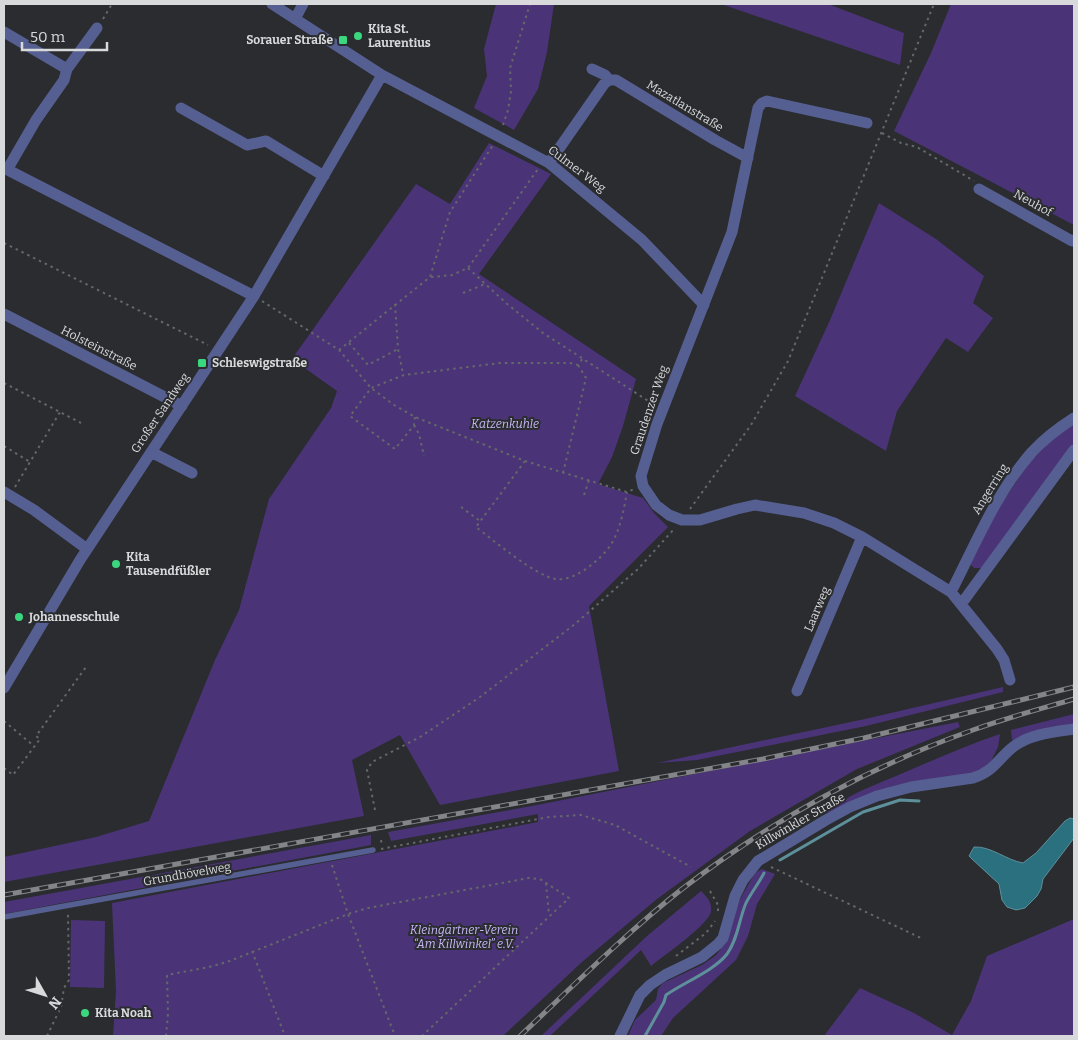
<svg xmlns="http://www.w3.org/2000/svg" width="1078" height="1040" viewBox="0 0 1078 1040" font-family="Bitter,serif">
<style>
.green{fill:#4a3477}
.water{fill:#2a707f;stroke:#5e909b}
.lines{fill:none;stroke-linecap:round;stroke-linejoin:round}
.stream{stroke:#5e909b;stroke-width:3}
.path{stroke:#65676a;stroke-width:2;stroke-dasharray:2.5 4;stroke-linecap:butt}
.lane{stroke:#565f91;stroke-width:5.5}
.street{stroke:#565f91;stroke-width:11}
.rail-casing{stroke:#838588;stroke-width:5}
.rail{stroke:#2a2c2f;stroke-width:3;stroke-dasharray:9;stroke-linecap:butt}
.poi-dot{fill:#3bd77e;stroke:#2a2c2f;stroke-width:2}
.labels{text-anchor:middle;stroke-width:4;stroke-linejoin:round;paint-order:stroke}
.poi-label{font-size:12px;font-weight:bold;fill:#d7d9db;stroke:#2a2c2f;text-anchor:start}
.street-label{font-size:12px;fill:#d7d9db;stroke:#2a2c2f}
.park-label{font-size:12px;font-style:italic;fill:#c7b7f7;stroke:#2a2c2f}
</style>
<rect width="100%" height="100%" fill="#2a2c2f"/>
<!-- green -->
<path class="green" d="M496,4H554L547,52L538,89L514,130L474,108L487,76L484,49Z
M721,4H828L904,33L900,65Z
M951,4H1074V225L894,131L931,53Z
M489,143L551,174L479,274L636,379L623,426L612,457L598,484L643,498L654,513L668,527L589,606L619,771L440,805L400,735L352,760L364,816L4,882V857L96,837L149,821L215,660L239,610L269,499L331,408L337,391L292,359L416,184L450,204Z
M879,203L936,239L984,276L973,303L993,318L968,352L946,338L897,411L886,451L795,396L830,320Z
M1074,422V443L1029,508L982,568H974L970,564L987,525L1029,463L1049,442Z
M1003,687V692L866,726L762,747L697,760L657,763L865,719Z
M1074,714V726L1012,740L1011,730Z
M958,722L960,727L857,769L750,831L657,899L582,962L503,1036H113L116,991L112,903L538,822V814L391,841L388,832L537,805Z
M1000,734L998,747L991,761L978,773L878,791L825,814C844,796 872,786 896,776C931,761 965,746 1000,734Z
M371,835V845L4,914V902Z
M762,869L775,874L757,904L748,936L736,960L673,1018L661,1036H628L635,1020L656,1000L658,989L663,983L702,965L715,956L726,943L739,901L755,873Z
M701,891C707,897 712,902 711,911C710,924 663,956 651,966L641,950L550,1036H541L647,936Z
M1074,919V1036H824L860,988L914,1013L952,1035L971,1001L987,956Z
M71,920L105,921L104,988L70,987Z"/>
<!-- water -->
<path class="water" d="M1070,818L1074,819V838L1043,879L1041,889L1037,896L1025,908L1016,910L1007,907L1002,900L999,884L972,859L969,856L974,847C991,846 1006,860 1023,863L1036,853L1065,821Z"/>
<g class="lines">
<!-- stream -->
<path class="stream" d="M780,860L863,812L900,800L919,801
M645,1036L664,1002L666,995C683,983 715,970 727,954C738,939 739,919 746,903C751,893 759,883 764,873"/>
<!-- path -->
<path class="path" d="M103,19L112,4
M503,125L508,110L511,91L510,68L530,4
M882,133L901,143L917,147L974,181
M4,243L208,345
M468,268L506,303L543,333L653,404
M431,277L452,275L468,268L538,169
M463,293L485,284
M262,301L339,350L371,388L394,405L415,417L525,461L627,492L634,489
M395,304L398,349L403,374
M349,343L368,365L398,349
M339,350L430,277L450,212L493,145
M4,383L81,423
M415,417L414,425L395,449L350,416L371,388L404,375L500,363H570L578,365L583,358
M414,425L419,434L424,456
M4,446L30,462
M525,461L476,527C493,540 537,577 556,579C574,582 600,560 610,546C620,531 624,509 627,492
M563,473L586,378L578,365
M15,487L60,412
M584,495L589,480
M461,507L480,521
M690,509L751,425L788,361L934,4
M4,721L34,746
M4,768L13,775L40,739L36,736L86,667
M375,810L367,770L372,762L420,737L480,697L575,624L638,569L675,528
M381,840L382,846
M381,849L549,817L581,815L615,825L691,867
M332,865L348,914L395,1036
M771,867L923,939
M546,883L549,915
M710,891L718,905V912
M252,951L285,1036
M676,956L706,933L715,921
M47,1036L61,1007L64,988L69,980L68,913
M166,1036L168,1014L167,975L209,967L227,962L348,914L368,908L529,878L540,879L569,898L422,1036"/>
<!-- lane -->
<path class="lane" d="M4,917L373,850"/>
<!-- street -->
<path class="street" d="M272,4L382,75L549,163L642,240L704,305
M295,19L303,4
M4,32L67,69
M592,69L605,75L609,80
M181,108L247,145L266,141L324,176
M867,123L767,101L762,103L758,108L732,232L657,424L641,476L643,486L656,505L669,515L682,520H700L737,509L755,505L804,513L834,523L862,537L951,592L997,649L1004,660L1010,680
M549,163L604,84L609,80H616L715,140L748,158
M4,168L254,296
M7,170L36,120L64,80L67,69L97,28
M979,189L1072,241L1074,240
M4,314L182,406
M151,452L192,473
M4,492L34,510L87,549
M951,592C976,543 996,493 1032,452C1044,439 1060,427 1074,418
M962,603L1074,450
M4,688L80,560L254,296L382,75
M797,691L862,537
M620,1036L640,995L650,985L665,975L702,957L718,944L723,938L735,896L743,880L758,861L826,820L850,807L877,796L911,787L973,778C994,771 997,760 1013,747C1030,734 1054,732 1074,729"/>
<!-- rail casing -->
<g class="rail-casing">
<path id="rail" d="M4,895L763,759L864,738L1074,687
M520,1036C573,986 625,934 682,889C771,821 868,767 973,730C1006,718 1040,709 1074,699"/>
</g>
<!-- rail -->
<use href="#rail" class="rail"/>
</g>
<!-- markers -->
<g class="poi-dot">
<circle cx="358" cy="36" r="5"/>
<rect x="338" y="35" width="10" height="10" rx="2.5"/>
<rect x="197" y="358" width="10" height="10" rx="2.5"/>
<circle cx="116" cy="564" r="5"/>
<circle cx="19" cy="617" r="5"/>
<circle cx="85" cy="1013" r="5"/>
</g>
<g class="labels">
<!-- poi labels -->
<g class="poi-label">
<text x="368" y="33">Kita St.<tspan x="368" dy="14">Laurentius</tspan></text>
<text x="333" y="44" text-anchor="end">Sorauer Straße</text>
<text x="212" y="367">Schleswigstraße</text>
<text x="126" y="561">Kita<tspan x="126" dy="14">Tausendfüßler</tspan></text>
<text x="29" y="621">Johannesschule</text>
<text x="95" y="1017">Kita Noah</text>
</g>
<!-- street labels -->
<g class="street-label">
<text transform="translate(685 106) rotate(31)" y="4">Mazatlanstraße</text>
<text transform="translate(577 169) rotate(37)" y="4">Culmer Weg</text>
<text transform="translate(1033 203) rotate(29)" y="4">Neuhof</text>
<text transform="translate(99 348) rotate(27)" y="4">Holsteinstraße</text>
<text transform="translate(649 410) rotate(-71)" y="4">Graudenzer Weg</text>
<text transform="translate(160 413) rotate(-56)" y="4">Großer Sandweg</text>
<text transform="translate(990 489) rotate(-58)" y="4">Angerring</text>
<text transform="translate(817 609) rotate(-67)" y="4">Laarweg</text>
<text transform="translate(800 821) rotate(-30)" y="4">Killwinkler Straße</text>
<text transform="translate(187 874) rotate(-10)" y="4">Grundhövelweg</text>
</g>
<!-- park labels -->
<g class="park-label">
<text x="505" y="428">Katzenkuhle</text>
<text x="464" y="934">Kleingärtner-Verein<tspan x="464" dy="14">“Am Killwinkel” e.V.</tspan></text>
</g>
</g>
<!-- border -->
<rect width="1078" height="1040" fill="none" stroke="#d7d9db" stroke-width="10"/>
<!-- north arrow -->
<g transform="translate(45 995) rotate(129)" stroke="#2a2c2f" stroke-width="4" paint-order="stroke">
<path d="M0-4L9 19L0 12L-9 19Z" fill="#d7d9db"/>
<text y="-8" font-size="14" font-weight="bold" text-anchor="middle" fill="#d7d9db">N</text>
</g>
<!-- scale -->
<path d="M22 42v8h85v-8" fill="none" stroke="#d7d9db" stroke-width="2.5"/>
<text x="30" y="42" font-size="15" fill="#d7d9db" stroke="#2a2c2f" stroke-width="4" paint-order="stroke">50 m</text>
</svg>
